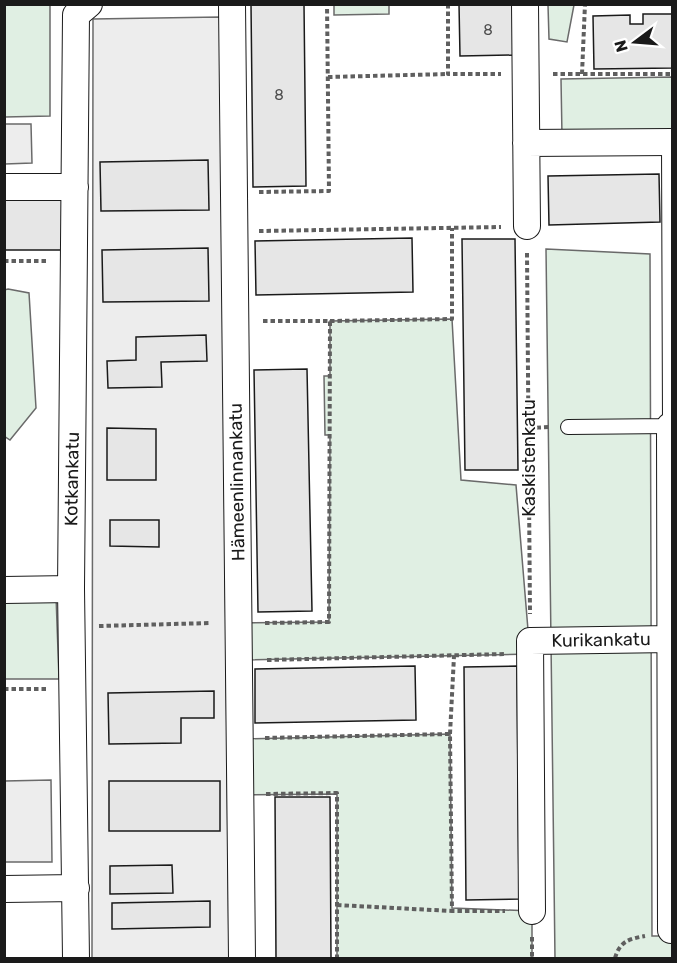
<svg xmlns="http://www.w3.org/2000/svg" width="677" height="963" viewBox="0 0 677 963" font-family="Rubik,sans-serif">
<style>
.green{fill:#e0efe3;stroke:#6a6a6a;stroke-width:1.5}
.parking{fill:#ededed;stroke:#6a6a6a;stroke-width:1.5}
.building{fill:#e6e6e6;stroke:#1a1a1a;stroke-width:1.5}
.lines{fill:none;stroke-linecap:round;stroke-linejoin:round}
.lane-casing{stroke:#1a1a1a;stroke-width:16}
.street-casing{stroke:#1a1a1a;stroke-width:28}
.path{stroke:#5f5f5f;stroke-width:4;stroke-dasharray:4.5 3;stroke-linecap:butt}
.lane{stroke:#fff;stroke-width:14}
.street{stroke:#fff;stroke-width:26}
.labels{text-anchor:middle;stroke-width:4.5;stroke-linejoin:round;paint-order:stroke}
.number-label{font-size:15px;fill:#4d4d4d}
.street-label{font-size:18px;fill:#1a1a1a;stroke:#fff}
</style>
<rect width="100%" height="100%" fill="#fff"/>
<!-- green -->
<path class="green" d="M4,5H50V116L5,117Z
M334,5H389V14L334,15Z
M548,5H574L567,42L549,39Z
M672,77V134L562,136L561,79Z
M546,249L650,254L652,936H672V958H555Z
M8,289L29,293L36,408L10,440L4,436V290Z
M452,319L461,480L516,485L530,654L239,660V623L329,622L330,435H325L324,376H330V321Z
M56,596L59,679H5L4,597Z
M450,734L452,908L532,911V958H337V794L241,795L240,739Z"/>
<!-- parking -->
<path class="parking" d="M220,17L229,958H92L93,19Z
M5,124H31L32,163L5,164Z
M51,780L52,862H5V781Z"/>
<!-- building -->
<path class="building" d="M251,4H304L306,186L253,187Z
M459,4H516L517,55L460,56Z
M643,14H672V68L594,69L593,16L630,15V24H643Z
M208,160L209,210L101,211L100,162Z
M659,174L660,222L549,225L548,176Z
M4,197H67V250H4Z
M412,238L413,292L256,295L255,241Z
M462,239H515L518,470H465Z
M208,248L209,301L103,302L102,250Z
M206,335L207,361L161,362L162,387L108,388L107,361L136,360V337Z
M307,369L312,611L258,612L254,370Z
M107,428L156,429V480H107Z
M110,520H159V547L110,546Z
M415,666L416,720L255,723V669Z
M517,666L519,899L466,900L464,667Z
M214,691V718H181V743L109,744L108,693Z
M109,781H220V831H109Z
M275,797H330L331,958H276Z
M172,865L173,893L110,894V866Z
M210,901V927L112,929V903Z"/>
<g class="lines">
<!-- lane casing -->
<g class="lane-casing">
<path id="lane" d="M568,427L670,426L669,142"/>
</g>
<!-- street casing -->
<g class="street-casing">
<path id="street" d="M232,4L242,958
M525,4L527,226
M526,143L672,142
M4,187H75
M4,590L71,589
M4,889L76,888
M532,911L530,641L672,639
M671,930L670,426H672
M76,958L71,589L76,15L89,4"/>
</g>
<!-- path -->
<path class="path" d="M448,4V74H501
M553,74H672
M582,74L585,4
M328,77L448,74
M259,192L329,191L327,4
M259,231L501,227
M527,253L530,614
M4,261H49
M263,321H330L329,622L264,623
M330,321L452,319V228
M529,428L549,427
M99,626L211,623
M267,660L505,654
M4,689H47
M450,734L454,656
M265,738L450,734L452,911H505
M266,794L337,793V958
M337,905L452,911
M532,937V958
M615,958C620,941 629,939 645,936"/>
<!-- lane -->
<use href="#lane" class="lane"/>
<!-- street -->
<use href="#street" class="street"/>
</g>
<g class="labels">
<!-- number labels -->
<g class="number-label">
<text x="488" y="35">8</text>
<text x="279" y="100">8</text>
</g>
<!-- street labels -->
<g class="street-label">
<text transform="translate(529 458) rotate(-90)" y="6">Kaskistenkatu</text>
<text transform="translate(72 479) rotate(-89)" y="6">Kotkankatu</text>
<text transform="translate(237 482) rotate(-91)" y="6">Hämeenlinnankatu</text>
<text transform="translate(601 640) rotate(-1)" y="6">Kurikankatu</text>
</g>
</g>
<!-- border -->
<rect width="677" height="963" fill="none" stroke="#1a1a1a" stroke-width="12"/>
<!-- north arrow -->
<g transform="translate(635 42) rotate(254)" stroke="#ffffff" stroke-width="4.5" paint-order="stroke">
<path d="M0-4.5L10 22L0 15L-10 22Z" fill="#1a1a1a"/>
<text y="-9" font-size="16" font-weight="bold" text-anchor="middle" fill="#1a1a1a">N</text>
</g>
</svg>
